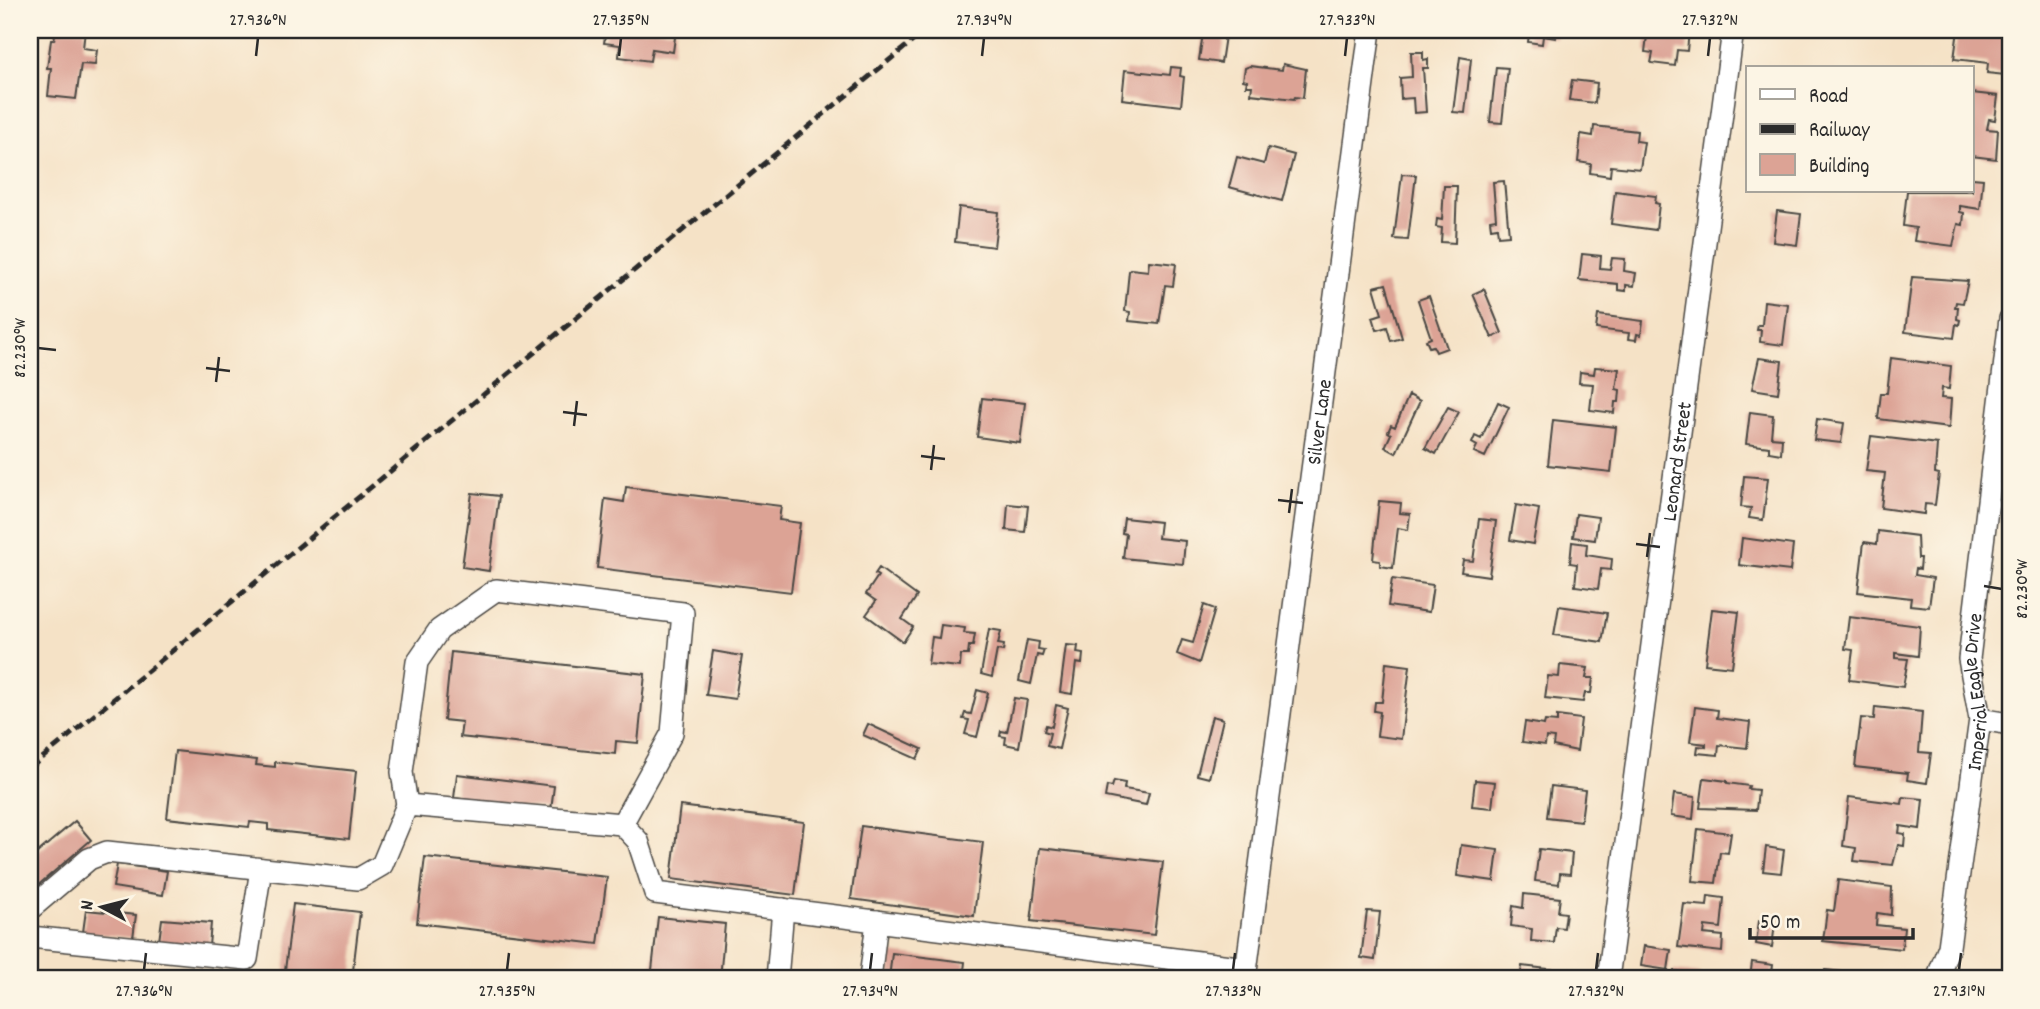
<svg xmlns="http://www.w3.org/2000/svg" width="2040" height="1009" viewBox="0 0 2040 1009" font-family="Dekko,sans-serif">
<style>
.building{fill:#dca395}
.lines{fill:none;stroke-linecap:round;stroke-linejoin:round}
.street-casing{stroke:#494642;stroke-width:24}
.street{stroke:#fff;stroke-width:21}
.rail{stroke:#2b2b2b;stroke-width:5;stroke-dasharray:10 5;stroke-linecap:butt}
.ticks{fill:none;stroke:#2b2b2b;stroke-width:2.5}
.labels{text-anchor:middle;stroke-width:7;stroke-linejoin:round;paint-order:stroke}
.street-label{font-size:21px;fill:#2b2b2b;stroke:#fcf5e5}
.neatline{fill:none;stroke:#2b2b2b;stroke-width:2.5}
.ticks-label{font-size:18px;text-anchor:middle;fill:#2b2b2b}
</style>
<rect width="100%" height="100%" fill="#fcf5e5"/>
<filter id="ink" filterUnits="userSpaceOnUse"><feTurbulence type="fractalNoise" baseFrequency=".0143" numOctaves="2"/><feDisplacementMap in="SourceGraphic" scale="14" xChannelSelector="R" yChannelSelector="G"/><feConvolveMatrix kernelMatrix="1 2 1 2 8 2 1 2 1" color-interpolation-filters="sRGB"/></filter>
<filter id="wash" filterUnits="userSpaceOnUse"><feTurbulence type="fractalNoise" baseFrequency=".00686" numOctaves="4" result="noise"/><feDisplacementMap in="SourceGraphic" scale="28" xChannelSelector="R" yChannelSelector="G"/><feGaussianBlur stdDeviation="1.57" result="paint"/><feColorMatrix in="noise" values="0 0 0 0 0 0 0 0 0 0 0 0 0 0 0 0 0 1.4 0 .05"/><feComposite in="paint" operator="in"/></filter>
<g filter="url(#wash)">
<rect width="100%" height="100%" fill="#f5e2c6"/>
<g id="blocks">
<!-- building -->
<path class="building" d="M56,30H85L83,48L97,50L95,65L81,64L76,99L48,96L51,68H47L51,40H54Z
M606,30H676L673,52L652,49L650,61L619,57L620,45L604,43Z
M1505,30H1557L1556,38L1543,36L1542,44L1528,42L1529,34Z
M1655,30L1689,31L1687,51L1677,50L1675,66L1651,63L1653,53L1645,52L1647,36L1655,37Z
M1958,30H2010V58L2005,75L1987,73L1988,63L1954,59Z
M1203,33L1225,36L1221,63L1199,60Z
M1411,52H1423V60L1428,59V68H1423L1426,112L1414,113L1413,98L1401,99L1400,78L1412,77Z
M1460,57L1471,59L1465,113L1453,112Z
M1283,64L1306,69L1303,98L1295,97L1294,99L1251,94L1252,86H1246L1247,81L1243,80L1245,68L1250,66L1282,70Z
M1171,67L1181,68L1180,76L1184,77L1181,106L1122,99L1125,70L1170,75Z
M1496,67L1508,68L1502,123L1490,122Z
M1572,80L1597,83L1595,103L1569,100Z
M1972,93L1998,96L1995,120L1989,119L1987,129L1998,130L1996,159L1972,156Z
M1594,126L1637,131L1636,141L1644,142L1640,169L1611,166L1610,176L1590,173L1591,164L1578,162L1581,134L1593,136Z
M1268,148L1294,155L1282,201L1229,187L1237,157L1264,164Z
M1402,174L1416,175L1408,240L1394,239Z
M1972,178L1983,179L1980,209L1960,206V212L1964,213L1963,225L1958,224L1953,246L1914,241L1916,228L1903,226L1907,191H1972Z
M1504,181L1509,235L1498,236L1497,227L1491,228L1490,220L1496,219L1493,182Z
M1444,186H1457L1455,243L1441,242L1442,228L1436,227L1437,219L1442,220Z
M1615,191L1656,196L1655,203L1659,204L1656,230L1611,224Z
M959,207L998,212L994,247L955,242Z
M1777,211L1801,214L1797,245L1773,242Z
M1582,254L1601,256L1600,268L1610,269L1612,258L1625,259L1624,271L1636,273L1634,286L1626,285V291L1618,290V284L1579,280Z
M1149,261L1176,264L1173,286L1165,285L1159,324L1129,321L1130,312L1125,311L1129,271L1131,269L1148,271Z
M1912,277L1968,281L1963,303L1956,302L1955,307H1958L1957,319L1960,320L1959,325L1956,324L1954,338L1905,332Z
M1386,284L1402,338L1391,341L1387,327L1377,330L1373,317L1382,314L1374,287Z
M1484,289L1502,333L1492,338L1473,294Z
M1429,296L1447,348L1436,352L1433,346L1429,347L1426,340L1431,338L1418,300Z
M1764,301L1788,304L1783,345L1760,342L1761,330H1757L1758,325H1762Z
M1598,315L1643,321L1641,335L1637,334L1636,340L1628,339L1629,333L1596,329Z
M1759,358L1782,361L1778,393L1752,389Z
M1891,358L1951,366L1949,389L1942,388L1941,398L1951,399L1949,428L1878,419L1881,393H1887Z
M1595,367L1619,369L1616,389L1620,390L1619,402H1615L1614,413L1590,410L1593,384L1579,383L1580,372L1594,374Z
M1409,395L1420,401L1396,453L1385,447L1391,434L1388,432L1391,425L1395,427Z
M982,398L1025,403L1020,443L977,437Z
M1498,402L1509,407L1485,457L1474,452L1477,446L1472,443L1475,436L1481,439Z
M1448,407L1459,412L1436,454L1425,448Z
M1750,412L1773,415L1771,437L1782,438L1781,454L1769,452V447L1746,444Z
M1817,419L1844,423L1841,443L1814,440Z
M1553,420L1616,427L1611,472L1548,465Z
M1871,436L1937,444L1935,473L1939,474L1935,505L1925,504L1924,514L1881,508L1885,473L1866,471Z
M1744,476L1768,478L1763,520L1749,518L1751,508L1741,507Z
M626,487L781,506L779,520L800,523L791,592L597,568L605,499L624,502Z
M472,493L499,496L489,571L462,567Z
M1379,501L1401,503L1400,513L1410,514L1408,530L1398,528L1393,568L1380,566V561L1373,560Z
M1008,504L1028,506L1025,532L1006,530Z
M1516,505L1539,509L1533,544L1510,540Z
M1576,514L1598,517L1595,540L1573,537Z
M1124,518L1160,522L1158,538L1185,541L1183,564L1123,558L1126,534L1122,533Z
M1479,519L1496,521L1489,576L1461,572L1463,560L1473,561Z
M1878,531L1917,536L1918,558H1921L1920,569L1916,568L1915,575L1933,578L1929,607L1910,605L1911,598L1858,592L1864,542L1877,544Z
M1742,538L1793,545L1790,571L1739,565Z
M1572,542L1587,544L1586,555L1612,559L1611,570L1601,569L1598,589L1575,586L1577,564L1570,563Z
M879,568L917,596L902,619L913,627L903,642L866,615L876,601L866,594L878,576L875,574Z
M1392,579L1433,585L1429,612L1388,606Z
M1204,605L1215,609L1199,663L1177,654L1182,640L1193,643Z
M1559,606L1607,613L1602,642L1554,635Z
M1712,609L1739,612L1732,667L1705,664Z
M1849,617L1920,626L1918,656L1895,653V658L1908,659L1903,687L1849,680L1853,650L1845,649Z
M941,625L965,628L964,633L975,634L973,646H969L968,655H961L960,667L928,664L932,637L939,638Z
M989,629L1001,631L998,644L1004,645L1003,651L997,650L992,677L981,674Z
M1027,640L1039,642L1038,649L1044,650L1042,656L1037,655L1031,684L1019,681Z
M1066,645L1078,646L1077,653L1083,654L1082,664L1076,663L1072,694L1060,692Z
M713,651L742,656L735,699L706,695Z
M451,652L645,674L638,743L616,741L615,754L460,737L462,722L444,720Z
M1386,663L1410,666L1401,739L1377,736L1380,712L1374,711L1375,702H1382Z
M1560,665L1588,668L1586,678H1593L1591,693H1585L1583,702L1545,698L1548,676L1559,677Z
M977,690L988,693L977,737L965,734L969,720L963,719L965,713L971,714Z
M1014,698L1027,700L1019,747L1005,744L1006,737L1000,736L1001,731L1007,732Z
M1056,705L1068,708L1059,749L1047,746L1050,733L1044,731L1046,725L1052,727Z
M1695,707L1718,710L1717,718L1750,722L1747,748L1719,745L1718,755L1697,753L1698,746L1706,747V744L1690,742Z
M1875,707L1922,712L1919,752L1931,753L1927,783L1907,780L1908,773L1855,767L1861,718L1874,719Z
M1212,716L1223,719L1209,778L1197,775Z
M1557,716L1581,719L1577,751L1553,746L1554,738L1546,737L1545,745L1522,742L1525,722L1544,725L1545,721L1557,722Z
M868,724L922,749L917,759L863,735Z
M175,751L257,760L256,765L275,767V762L356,771L349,839L268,830V824L250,822L249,827L167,818Z
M457,774L554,786L551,810L454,798Z
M1704,778L1727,781V783L1749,786L1748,789L1758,790L1756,810L1700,808Z
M1475,780L1495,782L1492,808L1472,806Z
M1114,781L1125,783L1124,789L1149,793L1146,805L1105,797L1107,786L1112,787Z
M1551,786L1585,790L1581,821L1547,817Z
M1674,794L1695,797L1693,819L1671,816Z
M1849,797L1902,804L1903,797L1923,799L1920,829L1900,826L1899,833L1905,834L1904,846L1898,845L1893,865L1854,861L1856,848L1843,846Z
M680,806L804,822L795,895L671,879Z
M75,821L91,840L30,892V859Z
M861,826L983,842L974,916L851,899Z
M1698,829L1731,833L1728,853L1720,852L1716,883L1692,881Z
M1461,845L1498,850L1494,881L1457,876Z
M1766,847L1784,850L1781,873L1763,871Z
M1040,848L1163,862L1154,935L1031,921Z
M1539,849L1572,853L1570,874L1560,873L1559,884L1535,881Z
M425,857L607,877L598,944L417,923Z
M117,864L167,871L163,895L113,887Z
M1838,880L1892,887L1891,915L1877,913L1876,925L1904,928L1902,949L1823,941L1827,910L1834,911Z
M1524,894L1560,898L1558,912L1566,913L1564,928L1556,927L1554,943L1531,941L1532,929L1511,926L1513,906L1523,908Z
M1708,896L1724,898L1721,928L1705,926L1704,934L1723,936L1722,952L1678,947L1684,904L1707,906Z
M293,904L360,912L352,979H284Z
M86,910L136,915L133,938L83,932Z
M1367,911L1380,912L1375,960L1361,958Z
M658,917L725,924L720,979H651Z
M162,919L211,923L209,946L159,941Z
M1759,921L1775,924L1772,947L1756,944Z
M1644,946L1671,950L1668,970L1641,966Z
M892,953L965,962L963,979H889Z
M1752,962L1773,965L1771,979H1750Z
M1522,966L1556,970L1555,979H1520Z
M1825,970L1868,975V979H1824Z
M1674,971L1700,974V979H1676V977L1673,976Z"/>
</g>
</g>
<g filter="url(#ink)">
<use href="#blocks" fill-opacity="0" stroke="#494642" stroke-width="2"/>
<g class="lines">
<!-- street casing -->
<g class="street-casing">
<g id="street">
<path d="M1980,719L2010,724"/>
<path d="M407,805L402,772L417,662L439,630L496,590L683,613L672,733L622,824"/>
<path d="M30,909L89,859L107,852L358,879L382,865L407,805L622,824L638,841L655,893L1246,968"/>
<path d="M30,937L247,959L261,869"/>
<path d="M777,979L783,909"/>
<path d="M870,979L877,921"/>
<path id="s1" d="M1245,979L1370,30"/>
<path id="s2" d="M1608,979L1733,30"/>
<path id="s3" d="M1937,979L1949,947L1980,719L1969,659L2010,319"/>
</g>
</g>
<!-- street -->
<use href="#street" class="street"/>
<!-- rail -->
<path class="rail" d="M30,768L926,30"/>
</g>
</g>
<!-- ticks -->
<path class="ticks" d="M256,56L258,38M619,56L621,38M982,56L984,38M1345,56L1347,38M1708,56L1710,38M38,348L56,350M206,368L230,371M216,382L219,357M563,412L587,415M574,426L577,401M921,456L945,459M931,470L934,445M1278,500L1303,503M1289,513L1292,489M1636,544L1660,547M1647,557L1650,533M1984,586L2002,589M144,970L146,953M507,970L509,953M870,970L872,953M1233,970L1235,953M1596,970L1598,953M1959,970L1961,953"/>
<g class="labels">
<!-- street labels -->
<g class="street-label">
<text dy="7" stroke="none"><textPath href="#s1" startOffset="562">Silver Lane</textPath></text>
<text dy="7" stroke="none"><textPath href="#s2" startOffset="522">Leonard Street</textPath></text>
<text dy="7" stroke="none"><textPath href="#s3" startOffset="292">Imperial Eagle Drive</textPath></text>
</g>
</g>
<!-- margin -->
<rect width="2040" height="1009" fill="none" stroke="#fcf5e5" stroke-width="77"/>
<!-- legend -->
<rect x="1746" y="66" width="228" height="126" fill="#fcf5e5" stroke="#a8a49b" stroke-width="2"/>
<rect x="1760" y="89" width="35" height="10" fill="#ffffff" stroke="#a8a49b" stroke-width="2"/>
<text x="1809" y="102" font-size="21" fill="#2b2b2b">Road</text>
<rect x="1760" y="124" width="35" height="10" fill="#2b2b2b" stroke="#a8a49b" stroke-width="2"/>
<text x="1809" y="136" font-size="21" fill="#2b2b2b">Railway</text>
<rect x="1760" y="154" width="35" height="21" fill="#dca395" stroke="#a8a49b" stroke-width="2"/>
<text x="1809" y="172" font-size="21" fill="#2b2b2b">Building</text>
<!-- north arrow -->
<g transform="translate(102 907) rotate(277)" stroke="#fcf5e5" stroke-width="5" paint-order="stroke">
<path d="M0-5L12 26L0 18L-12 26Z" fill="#2b2b2b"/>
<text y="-10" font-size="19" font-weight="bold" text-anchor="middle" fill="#2b2b2b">N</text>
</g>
<!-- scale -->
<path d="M1750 928v10h163v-10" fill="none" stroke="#2b2b2b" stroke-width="3.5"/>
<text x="1760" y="928" font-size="21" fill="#2b2b2b" stroke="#fcf5e5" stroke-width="5" paint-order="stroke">50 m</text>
<rect x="38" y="38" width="1964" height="932" class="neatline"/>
<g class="ticks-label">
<text x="258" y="25">27.936°N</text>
<text x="621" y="25">27.935°N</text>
<text x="984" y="25">27.934°N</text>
<text x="1347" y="25">27.933°N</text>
<text x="1710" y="25">27.932°N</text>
<text transform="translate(19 348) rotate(-90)" y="6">82.230°W</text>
<text transform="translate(2021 589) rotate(-90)" y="6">82.230°W</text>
<text x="144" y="996">27.936°N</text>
<text x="507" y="996">27.935°N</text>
<text x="870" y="996">27.934°N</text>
<text x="1233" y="996">27.933°N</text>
<text x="1596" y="996">27.932°N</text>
<text x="1959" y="996">27.931°N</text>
</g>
</svg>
